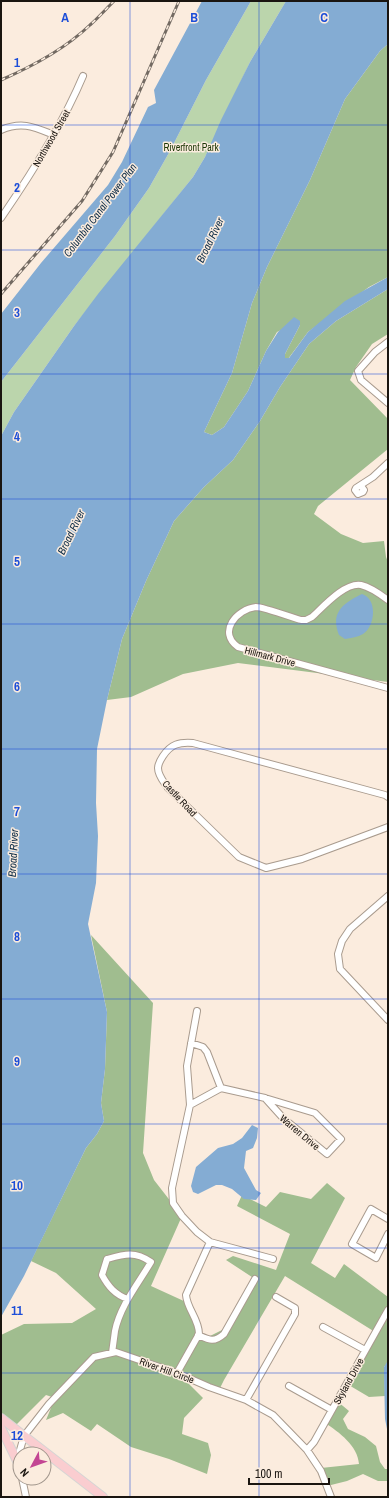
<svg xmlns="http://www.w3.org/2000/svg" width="389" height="1498" viewBox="0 0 389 1498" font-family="'Archivo Narrow',sans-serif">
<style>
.green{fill:#bbd5ac}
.forest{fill:#a0bd8f}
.water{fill:#84acd3}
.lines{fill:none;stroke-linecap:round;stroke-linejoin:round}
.minor-casing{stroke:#a99b8e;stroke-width:8}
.major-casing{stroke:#d6d5d4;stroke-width:10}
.minor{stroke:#fff;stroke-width:6}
.major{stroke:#facdd0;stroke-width:8}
.rail-casing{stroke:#736a62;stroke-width:3}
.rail{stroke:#fbecde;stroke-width:1.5;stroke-dasharray:4.5;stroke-linecap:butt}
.grid{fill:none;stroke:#1d4ed8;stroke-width:1;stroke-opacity:0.55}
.labels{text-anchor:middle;stroke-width:3;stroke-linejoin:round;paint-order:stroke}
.street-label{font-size:10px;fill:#1a1510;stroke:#fbecde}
.park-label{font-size:10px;fill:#1b3604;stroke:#fbecde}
.water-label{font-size:11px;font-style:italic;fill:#0d2c47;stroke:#fbecde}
.grid-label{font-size:13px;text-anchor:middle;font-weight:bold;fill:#1d4ed8;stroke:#fbecde;stroke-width:3;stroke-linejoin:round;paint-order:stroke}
</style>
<rect width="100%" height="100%" fill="#fbecde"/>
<!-- green -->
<path class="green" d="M251,1H286L250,62L205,157L193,177L74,326L14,412L1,436V382L115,236L149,188L170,151L206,80Z"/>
<!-- forest -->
<path class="forest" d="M388,44V277L369,287L308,332L288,359L285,358V354L300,325V321L277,332L266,351L248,391L224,427L212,435L204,432L232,373L252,303L267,267L310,180L345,99L380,51Z
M388,289V334L372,344L356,367L350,380L388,419V449L318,506L314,514L341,534L363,543L384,541L386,557L388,562V682L238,663L183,674L131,697L107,700L122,639L146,581L174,521L204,487L233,460L260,421L280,387L309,344L336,321Z
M91,935L153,1003L143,1153L154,1180L182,1216L151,1286L186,1302L199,1334L206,1338L228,1327L255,1279L226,1260L233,1256L276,1270L290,1234L237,1206L242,1195L266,1207L280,1192L311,1199L327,1183L345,1198L311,1263L335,1278L344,1264L388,1297V1362L384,1367L385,1396L369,1397L347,1384L375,1332L285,1276L224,1380L219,1390L178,1373L203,1398L184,1418L182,1434L208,1443L211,1455L207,1474L169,1459L131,1447L97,1424L91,1431L63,1413L46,1420L55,1398L46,1395L13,1428L1,1418V1335L24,1324L72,1323L96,1309L56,1273L31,1261L86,1148L97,1134L104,1121L101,1103L105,1069L107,1012Z
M337,1401L349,1411L343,1419L348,1429L365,1437L376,1446L380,1462L385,1469H388V1481H378L363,1474L347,1481L327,1486L321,1468L359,1464C358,1446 339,1432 325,1423Z"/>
<!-- water -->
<path class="water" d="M202,1H251L206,80L170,151L149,188L115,236L1,382V314L41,263L108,185L122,162L148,107L156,103L154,90Z
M286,1H388V44L380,51L345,99L310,180L267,267L252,303L232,373L204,432L212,435L224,427L248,391L266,351L278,332L292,319L294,317L300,321V325L285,354V358H289L308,332L345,301L388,277V289L336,321L309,344L280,387L260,421L233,460L204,487L174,521L146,581L122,639L107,700L97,749L96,803L98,836L96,883L88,924L107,1012L105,1069L101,1103L104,1121L97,1134L86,1148L24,1276L1,1317V436L14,412L74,326L98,294L193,177L205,157L221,120L250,62Z
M362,594C378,599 375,627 363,634C358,637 351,638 345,639L339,635C330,613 343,603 362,594Z
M252,1125L258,1128L257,1138L253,1148L246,1151L244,1168L256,1190L261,1193L256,1200L244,1199L232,1189L222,1185H216L198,1194L193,1192L191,1186L196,1167L218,1148L233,1144L242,1138Z
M387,1362H388V1434L385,1419L384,1374V1367Z"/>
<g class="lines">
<!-- minor casing -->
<g class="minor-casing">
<path id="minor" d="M1,130C22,121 34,127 54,135
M1,218C32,173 62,126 83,76
M388,342L375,352L358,371L361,380L388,403
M361,486L364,490L363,492L358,494L355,490L356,488L373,477L388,463
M388,600C380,594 370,587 361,585C345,582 323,607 312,617L306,620H301C291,617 263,607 256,607C237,609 217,632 238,647L388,688
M388,797L385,795L193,743C179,742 171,744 163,756C161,759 158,764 158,768C158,776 164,782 168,788L239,857L266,868L302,859L388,827
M388,896L350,929L342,941L338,954L340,969L388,1020
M197,1011L187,1066L190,1105L172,1188L173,1203L182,1216L197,1232L210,1242L273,1259
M191,1043L203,1047L207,1052L221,1088
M190,1105L221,1088L265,1098L283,1118L327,1154L341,1139L315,1113L265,1098
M388,1219L371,1209L352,1244L376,1258L388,1234
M323,1327L365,1350
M198,1335C209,1340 214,1343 224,1334L255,1279
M112,1353C113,1346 114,1338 115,1331C120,1306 138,1284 151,1262C135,1251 125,1254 107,1259L102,1275C108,1286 115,1295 128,1299
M177,1373L199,1334C199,1319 187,1309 186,1295L210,1242
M289,1386L332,1410
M246,1400L295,1314V1308L276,1297
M307,1450L314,1442L388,1310
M20,1469V1450L24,1436L49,1404L94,1357L116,1352L177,1373L209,1387L246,1400L273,1415L307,1450L321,1471L331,1497
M22,1478L26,1497"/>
</g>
<!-- major casing -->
<g class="major-casing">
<path id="major" d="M1,1418L103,1497
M1,1428L19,1465"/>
</g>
<!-- minor -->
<use href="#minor" class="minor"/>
<!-- major -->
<use href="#major" class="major"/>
<!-- rail casing -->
<g class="rail-casing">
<path id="rail" d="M1,80C31,67 66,48 90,25C98,18 106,9 114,1
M1,294L82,201L113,152L179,1"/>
</g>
<!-- rail -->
<use href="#rail" class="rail"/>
</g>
<!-- grid -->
<path class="grid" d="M130,1V1497M259,1V1497M1,125H388M1,250H388M1,374H388M1,499H388M1,624H388M1,749H388M1,874H388M1,999H388M1,1124H388M1,1248H388M1,1373H388"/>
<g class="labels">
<!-- street labels -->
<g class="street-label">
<text transform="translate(51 138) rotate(-60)" y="4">Northwood Street</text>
<text transform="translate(270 656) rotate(15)" y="4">Hillmark Drive</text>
<text transform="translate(180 798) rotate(47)" y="4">Castle Road</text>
<text transform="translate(300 1132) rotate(40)" y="4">Warren Drive</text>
<text transform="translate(167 1370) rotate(20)" y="4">River Hill Circle</text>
<text transform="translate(348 1381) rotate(-61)" y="4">Skyland Drive</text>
</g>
<!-- park labels -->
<g class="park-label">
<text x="191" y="151">Riverfront Park</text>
</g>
<!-- water labels -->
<g class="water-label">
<text transform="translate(100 210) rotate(-53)" y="4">Columbia Canal Power Plan</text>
<text transform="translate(210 240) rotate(-64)" y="4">Broad River</text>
<text transform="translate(71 532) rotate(-64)" y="4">Broad River</text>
<text transform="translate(13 853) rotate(-87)" y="4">Broad River</text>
</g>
</g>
<g class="grid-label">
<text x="65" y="22">A</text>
<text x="194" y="22">B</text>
<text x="324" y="22">C</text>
<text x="17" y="67">1</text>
<text x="17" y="192">2</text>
<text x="17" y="317">3</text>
<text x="17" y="441">4</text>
<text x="17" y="566">5</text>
<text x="17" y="691">6</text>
<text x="17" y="816">7</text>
<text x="17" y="941">8</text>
<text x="17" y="1066">9</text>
<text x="17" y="1190">10</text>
<text x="17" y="1315">11</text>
<text x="17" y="1440">12</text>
</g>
<!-- border -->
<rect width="389" height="1498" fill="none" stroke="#1a1510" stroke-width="4"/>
<!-- north arrow -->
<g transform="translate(32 1466) rotate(229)"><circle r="19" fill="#fbecde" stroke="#a1968c"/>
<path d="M0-3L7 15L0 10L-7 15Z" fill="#c34593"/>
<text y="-6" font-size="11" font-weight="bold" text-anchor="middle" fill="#1a1510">N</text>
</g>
<!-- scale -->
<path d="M249 1478v6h80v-6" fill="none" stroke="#1a1510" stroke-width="2"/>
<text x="255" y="1478" font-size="12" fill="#1a1510" stroke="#fbecde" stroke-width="3" paint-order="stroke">100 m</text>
</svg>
